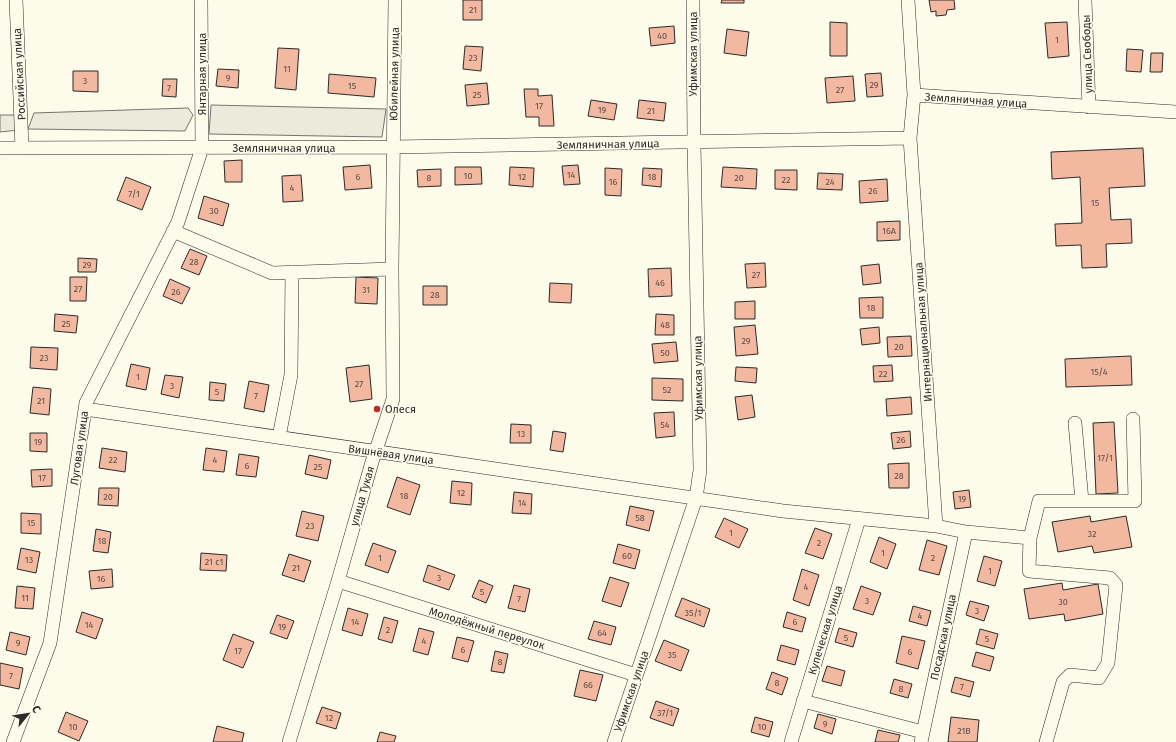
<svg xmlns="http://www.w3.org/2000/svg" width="1176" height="742" viewBox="0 0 1176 742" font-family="'Fira Sans',sans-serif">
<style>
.green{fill:#ecebdb;stroke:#74746e}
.building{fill:#f2b8a0;stroke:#2b2b2b}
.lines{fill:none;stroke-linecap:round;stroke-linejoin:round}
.minor-casing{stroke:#2b2b2b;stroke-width:14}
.minor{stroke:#fdfbea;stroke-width:13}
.poi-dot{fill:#c62828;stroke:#fdfbea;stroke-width:1.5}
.labels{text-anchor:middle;stroke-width:3;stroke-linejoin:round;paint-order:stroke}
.number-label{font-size:9px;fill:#5d4e48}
.street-label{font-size:11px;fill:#2b2b2b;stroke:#fdfbea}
.poi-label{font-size:11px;fill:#2b2b2b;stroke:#fdfbea;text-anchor:start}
</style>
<rect width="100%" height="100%" fill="#fdfbea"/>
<!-- green -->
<path class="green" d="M211,105L386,109L382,137L209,134Z
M188,108L193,115L185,131L28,129L34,113Z
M0,115H19V130L0,132Z"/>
<!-- building -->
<path class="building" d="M463,0H482V20H463Z
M722,0H744V3H721Z
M929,0H954L955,9L947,10L946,15L936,16V11L931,12Z
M830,22L847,23V56H830Z
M1067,22L1069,56L1048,58L1045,23Z
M674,26L675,43L651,46L649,28Z
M727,29L749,32L746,56L724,53Z
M465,46L483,47L481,71L463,69Z
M278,48L299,49L296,90L275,88Z
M1127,49L1143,50L1141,72L1126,71Z
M1151,53H1163L1162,72H1150Z
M218,69L239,70L238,88L216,86Z
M73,71H98V92L73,91Z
M881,73L883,96L867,97L865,74Z
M329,74L376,78L374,97L328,93Z
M853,76L855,101L827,103L825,78Z
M163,79H177L176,97L162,96Z
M487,83L489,104L467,106L465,85Z
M524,89H538V96L552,95L554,126H539V117H526Z
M591,100L617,104L614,120L588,116Z
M639,100L666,103L664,121L637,118Z
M1143,148L1145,186L1109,188L1111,220L1131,219L1132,243L1106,244L1107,267L1082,268L1081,245L1056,246L1055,224L1082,223L1080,177L1052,179L1051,152Z
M242,160V182H225L224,161Z
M370,165L372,188L345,190L343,167Z
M578,165L580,184L564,185L562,166Z
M455,167H481L482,184L455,185Z
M510,167L534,168L533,187L509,185Z
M723,167L757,169L756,189L721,187Z
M605,168L622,169L621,196L605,195Z
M643,168L662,169L661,187L642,185Z
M441,169V186L418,187L417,170Z
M775,170H797V190L775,189Z
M818,173L843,174L842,190L817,189Z
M301,175L303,201L283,202L282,176Z
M126,177L151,187L142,210L117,200Z
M887,179L888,201L860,203L859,181Z
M204,196L229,204L223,226L198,218Z
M900,221V240L877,241V222Z
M190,249L207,256L199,275L181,268Z
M78,258L97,259L96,272H78Z
M765,263L766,287L747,288L745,264Z
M879,264L881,283L863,285L861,266Z
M671,268L672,296L649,297L648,269Z
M70,277H87L86,301H70Z
M356,277L378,278L377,304L355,303Z
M170,279L190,288L182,304L163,296Z
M550,283L572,284L571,303L549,302Z
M423,286H447V305H423Z
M883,297V318H860L859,298Z
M755,301V319H735V302Z
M55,314L78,316L76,333L54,331Z
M656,314L674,315V335H655Z
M755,325L758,354L736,356L734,327Z
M879,327L880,343L862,345L860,329Z
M911,336L912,356L888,357L887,337Z
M676,342L678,361L654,363L652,344Z
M31,347L58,348L57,370L30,368Z
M1131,356L1132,385L1066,387L1065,359Z
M131,364L150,368L146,390L126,386Z
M369,365L372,399L350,402L346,368Z
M892,365L893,381L874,382L873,366Z
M736,367L757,368L756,383L735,381Z
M165,375L183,377L179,398L161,394Z
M652,378L683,379V401L652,400Z
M249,381L269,385L264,412L244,408Z
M210,382L226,384L224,401L209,400Z
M33,387L51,389L49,415L30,413Z
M752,395L755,417L738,420L735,397Z
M911,397L912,414L887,416L886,399Z
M674,412L675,436L656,438L654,413Z
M1114,422L1118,493L1096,494L1093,423Z
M511,424L531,425V443H510Z
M553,431L566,433L563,452L550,450Z
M910,431L911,447L893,449L891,433Z
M30,433H47V452L30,451Z
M102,448L127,452L125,472L99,468Z
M206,448L227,451L224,472L203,470Z
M239,454L259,457L256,477L236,475Z
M309,455L331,460L327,479L305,474Z
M909,463V488H889L888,464Z
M52,469V486L32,487L31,470Z
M397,477L420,485L410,515L387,507Z
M452,481L472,483L471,505L450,503Z
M99,488H119L118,506L98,505Z
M969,490L971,507L955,509L953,492Z
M514,492L532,494L531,514L512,513Z
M630,506L654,511L649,531L626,525Z
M302,511L324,516L318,541L296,536Z
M21,513L41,514V534L21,533Z
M1090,516L1091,522L1126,516L1132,547L1094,553L1092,546L1058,552L1052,522Z
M724,518L748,529L739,548L715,537Z
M815,528L832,534L823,559L805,553Z
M96,529L111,532L108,553L93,551Z
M879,537L896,544L887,569L870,562Z
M927,540L947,546L939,575L919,570Z
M373,543L396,551L388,573L365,565Z
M618,544L640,550L635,569L613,563Z
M21,548L40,552L36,573L17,569Z
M201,553L227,555L226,571L200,570Z
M289,554L311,561L304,582L282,575Z
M984,556L1002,561L995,586L977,581Z
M428,565L455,575L449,590L423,581Z
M112,569L113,587L91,589L89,571Z
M802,569L819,575L809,606L793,600Z
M610,577L629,583L621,607L602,601Z
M479,580L493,586L486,603L472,597Z
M1062,583L1063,590L1098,584L1103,614L1065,621L1064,614L1029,619L1024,589Z
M514,585L530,589L525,612L508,608Z
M17,586L35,588L33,609L15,608Z
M861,586L881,593L873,615L853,609Z
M682,598L710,609L704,627L675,616Z
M970,601L989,606L984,621L966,615Z
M913,606L931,611L927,626L909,621Z
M348,608L368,614L362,636L342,630Z
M82,612L103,619L96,639L76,632Z
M787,612L806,618L802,632L783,627Z
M277,615L294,621L287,639L270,633Z
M384,617L398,621L392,643L378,639Z
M594,621L616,627L611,645L588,639Z
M419,628L434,632L428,655L413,651Z
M839,628L857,633L853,647L835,642Z
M980,629L998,634L994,649L976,644Z
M10,632L30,637L26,655L6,650Z
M233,634L254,642L243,668L223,660Z
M902,636L925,641L918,669L896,663Z
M457,637L474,641L468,662L452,658Z
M664,640L689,650L681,671L655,661Z
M781,645L799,650L795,665L777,660Z
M495,651L508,654L504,673L491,671Z
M976,652L994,657L990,671L972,666Z
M0,663L23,668L19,689L0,685Z
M827,666L845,671L841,686L822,681Z
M580,670L603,675L596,701L574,696Z
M772,672L788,678L782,695L766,689Z
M955,677L974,682L970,697L951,692Z
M894,679L912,684L908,698L890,693Z
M656,701L679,709L673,726L650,718Z
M322,707L341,713L336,729L316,723Z
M66,712L88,721L79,741L58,732Z
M818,714L836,719L832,734L814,728Z
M755,717L773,722L769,737L751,732Z
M951,717L979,720L977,742H948Z
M217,726L244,733L242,742H213Z
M878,730L900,735L898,742H875Z
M380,732L396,736L394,742H377Z"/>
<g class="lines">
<!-- minor casing -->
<g class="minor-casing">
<path id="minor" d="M16,0L22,148
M908,0L914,95
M1085,0L1089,107
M910,138L936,526
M0,148L393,147L910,138L914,95L1176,112
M173,231L272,273L392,269
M85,409L783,511L936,526L966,532L1030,538L1029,571L1110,578L1116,585L1108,663L1099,678L1070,675L1063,682L1046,742
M279,437L291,375L292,272
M1082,501H1135L1133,419
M1030,538L1039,501H1082L1075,423
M338,581L636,675
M803,701L923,732
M13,742L50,643L86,403L178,222L202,148L201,0
M289,742L338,581L372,462L393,399L392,269L395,0
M614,742L696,498L700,470L694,142L693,0
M791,742L859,519
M921,742L966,532"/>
</g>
<!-- minor -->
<use href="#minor" class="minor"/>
</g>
<!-- markers -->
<circle class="poi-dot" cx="377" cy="409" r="4"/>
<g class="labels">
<!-- number labels -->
<g class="number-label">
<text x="473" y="13">21</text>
<text x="662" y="39">40</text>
<text x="1057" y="43">1</text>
<text x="473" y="61">23</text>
<text x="287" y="72">11</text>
<text x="228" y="81">9</text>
<text x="85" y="84">3</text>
<text x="874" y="88">29</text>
<text x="352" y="89">15</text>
<text x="169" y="91">7</text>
<text x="840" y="93">27</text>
<text x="477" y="98">25</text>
<text x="539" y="109">17</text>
<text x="602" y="113">19</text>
<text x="651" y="114">21</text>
<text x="571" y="178">14</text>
<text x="468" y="179">10</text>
<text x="358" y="180">6</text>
<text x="522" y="180">12</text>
<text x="652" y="180">18</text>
<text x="429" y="181">8</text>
<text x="739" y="181">20</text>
<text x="786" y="183">22</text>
<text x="613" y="185">16</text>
<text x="830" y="185">24</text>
<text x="292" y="191">4</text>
<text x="873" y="194">26</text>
<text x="134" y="197">7/1</text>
<text x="1095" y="206">15</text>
<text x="214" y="214">30</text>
<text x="889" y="234">16А</text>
<text x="194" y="265">28</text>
<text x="87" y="268">29</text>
<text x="756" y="278">27</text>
<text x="660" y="286">46</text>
<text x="78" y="292">27</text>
<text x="366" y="293">31</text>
<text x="176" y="295">26</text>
<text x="435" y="298">28</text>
<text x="871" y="311">18</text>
<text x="66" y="327">25</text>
<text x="665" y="328">48</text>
<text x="746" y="344">29</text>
<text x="899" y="350">20</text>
<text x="665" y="356">50</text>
<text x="44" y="361">23</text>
<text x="1099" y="375">15/4</text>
<text x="883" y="377">22</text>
<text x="138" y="380">1</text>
<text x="359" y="387">27</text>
<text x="172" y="389">3</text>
<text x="667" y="393">52</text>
<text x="217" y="395">5</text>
<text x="256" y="399">7</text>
<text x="41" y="404">21</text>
<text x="665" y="428">54</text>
<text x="521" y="437">13</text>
<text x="901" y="443">26</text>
<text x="38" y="445">19</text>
<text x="1105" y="461">17/1</text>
<text x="113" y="463">22</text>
<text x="215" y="463">4</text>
<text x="247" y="469">6</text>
<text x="318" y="470">25</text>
<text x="899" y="479">28</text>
<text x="42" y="481">17</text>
<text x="461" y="496">12</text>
<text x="404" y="499">18</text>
<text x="108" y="500">20</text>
<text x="962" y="502">19</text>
<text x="522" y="506">14</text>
<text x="640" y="521">58</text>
<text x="31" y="526">15</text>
<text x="310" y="529">23</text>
<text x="731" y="536">1</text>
<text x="1092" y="537">32</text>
<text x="102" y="544">18</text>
<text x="819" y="546">2</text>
<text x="883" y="556">1</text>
<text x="627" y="559">60</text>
<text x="380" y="561">1</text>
<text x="933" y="561">2</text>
<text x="29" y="563">13</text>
<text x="214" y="565">21 с1</text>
<text x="296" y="571">21</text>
<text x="990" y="574">1</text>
<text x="439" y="581">3</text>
<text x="101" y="582">16</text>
<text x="806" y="590">4</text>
<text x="482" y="595">5</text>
<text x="25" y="601">11</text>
<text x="519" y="602">7</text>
<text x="867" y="604">3</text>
<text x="1063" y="605">30</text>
<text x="977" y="614">3</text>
<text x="693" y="616">35/1</text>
<text x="920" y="619">4</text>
<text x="355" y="625">14</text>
<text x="795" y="625">6</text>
<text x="89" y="628">14</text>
<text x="282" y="630">19</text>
<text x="388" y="633">2</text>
<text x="602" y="636">64</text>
<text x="846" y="641">5</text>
<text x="987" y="642">5</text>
<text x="424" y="644">4</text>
<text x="18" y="646">9</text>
<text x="463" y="653">6</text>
<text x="238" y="654">17</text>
<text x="910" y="655">6</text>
<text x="672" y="658">35</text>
<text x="500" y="665">8</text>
<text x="11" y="679">7</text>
<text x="777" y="686">8</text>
<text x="588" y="688">66</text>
<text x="962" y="690">7</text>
<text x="901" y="692">8</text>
<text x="665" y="716">37/1</text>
<text x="329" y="721">12</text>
<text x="825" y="727">9</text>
<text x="73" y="730">10</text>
<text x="762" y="730">10</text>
<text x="964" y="734">21В</text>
</g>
<!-- street labels -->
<g class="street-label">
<text transform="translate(693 54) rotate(-90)" y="4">Уфимская улица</text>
<text transform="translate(1087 54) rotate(-92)" y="4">улица Свободы</text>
<text transform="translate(19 74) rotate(-93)" y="4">Российская улица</text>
<text transform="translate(202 74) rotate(-90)" y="4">Янтарная улица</text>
<text transform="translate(394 74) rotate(-89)" y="4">Юбилейная улица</text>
<text transform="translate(976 100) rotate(4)" y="4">Земляничная улица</text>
<text transform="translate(608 144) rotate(-1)" y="4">Земляничная улица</text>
<text x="284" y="152">Земляничная улица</text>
<text transform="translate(923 332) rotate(-94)" y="4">Интернациональная улица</text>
<text transform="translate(698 378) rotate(-91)" y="4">Уфимская улица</text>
<text transform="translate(79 448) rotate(-82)" y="4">Луговая улица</text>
<text transform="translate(391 454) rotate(8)" y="4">Вишнёвая улица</text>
<text transform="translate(362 496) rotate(-74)" y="4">улица Тукая</text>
<text transform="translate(487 628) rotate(17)" y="4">Молодёжный переулок</text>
<text transform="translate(825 630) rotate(-73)" y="4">Купеческая улица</text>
<text transform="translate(943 637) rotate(-78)" y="4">Посадская улица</text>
<text transform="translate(631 691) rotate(-71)" y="4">Уфимская улица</text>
</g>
<!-- poi labels -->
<g class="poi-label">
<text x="385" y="413">Олеся</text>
</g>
</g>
<!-- north arrow -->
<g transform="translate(28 714) rotate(60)" stroke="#fdfbea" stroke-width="3" paint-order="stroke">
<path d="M0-3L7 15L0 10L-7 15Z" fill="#2b2b2b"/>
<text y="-6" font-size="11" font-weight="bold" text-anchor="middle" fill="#2b2b2b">С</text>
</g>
</svg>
